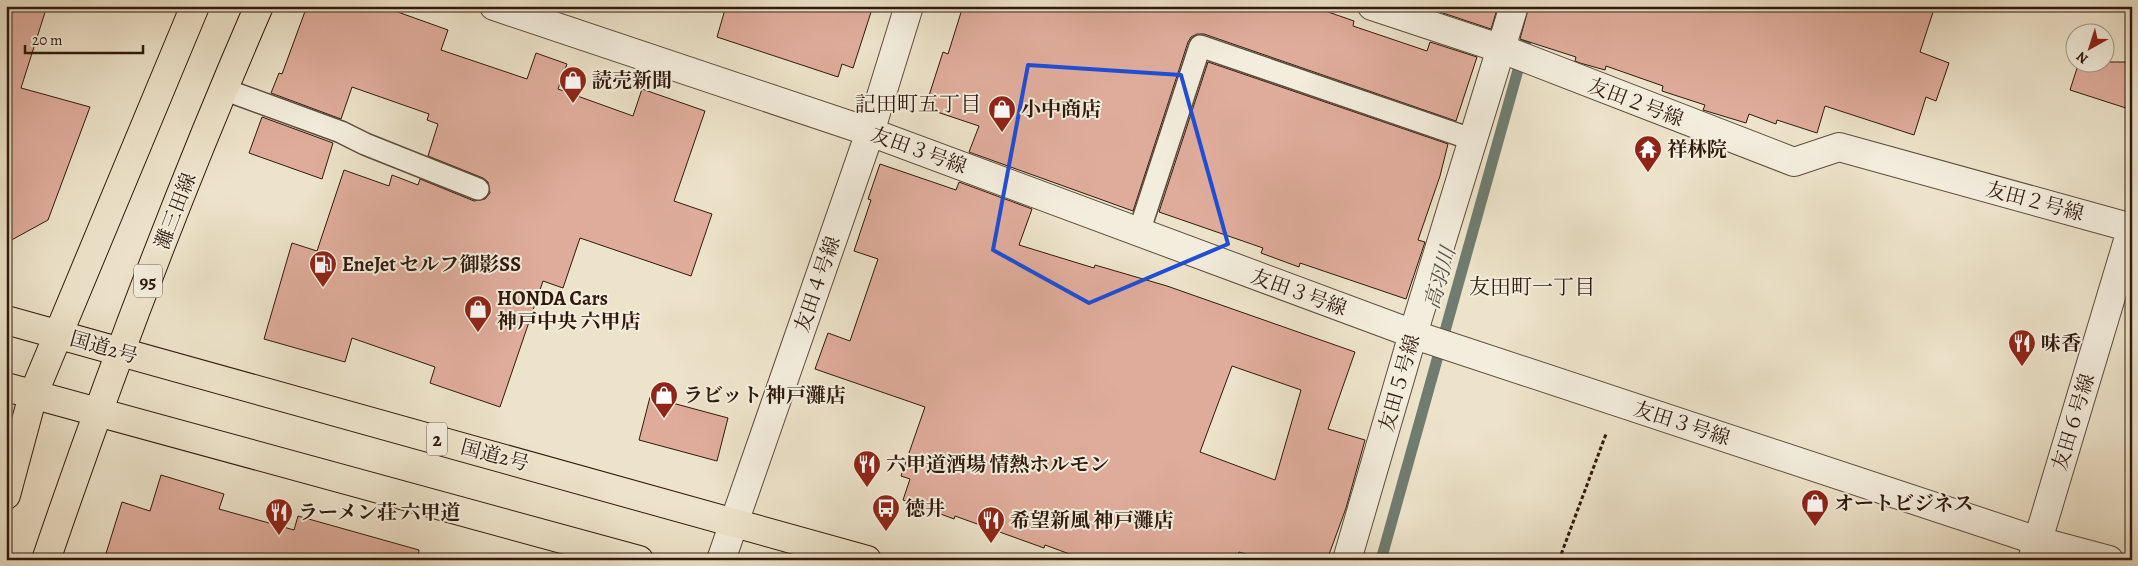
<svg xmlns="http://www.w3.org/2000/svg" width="2138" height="566" viewBox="0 0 2138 566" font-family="Alegreya,'Noto Serif JP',serif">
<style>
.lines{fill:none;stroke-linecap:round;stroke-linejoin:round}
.stream{stroke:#707c70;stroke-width:11}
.building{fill:#dfac9b;stroke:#30190c;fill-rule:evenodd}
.service-casing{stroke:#5f4c3c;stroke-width:24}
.minor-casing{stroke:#5f4c3c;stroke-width:30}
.primary-casing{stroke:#30190c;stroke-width:30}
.trunk-casing{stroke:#30190c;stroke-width:30}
.path{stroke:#30190c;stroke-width:3;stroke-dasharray:4 2.5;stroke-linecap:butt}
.service{stroke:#f3eddd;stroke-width:21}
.minor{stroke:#f3eddd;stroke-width:28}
.primary{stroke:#ede3ca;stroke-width:28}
.trunk{stroke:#ede3ca;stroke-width:28}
.marked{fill:none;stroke:#1d4ed8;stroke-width:4;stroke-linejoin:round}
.labels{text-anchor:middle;stroke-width:4;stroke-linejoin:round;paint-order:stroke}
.shield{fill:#f3eddd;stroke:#6a594b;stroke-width:1}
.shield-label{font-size:19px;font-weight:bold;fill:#30190c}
.poi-label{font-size:20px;font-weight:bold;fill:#30190c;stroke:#f3eddd;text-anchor:start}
.street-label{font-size:20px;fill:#30190c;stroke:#f3eddd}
.neighbourhood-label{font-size:21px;fill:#30190c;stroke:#f3eddd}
.water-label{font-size:21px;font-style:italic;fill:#555346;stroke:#f3eddd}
</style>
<rect width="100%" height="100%" fill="#ede3ca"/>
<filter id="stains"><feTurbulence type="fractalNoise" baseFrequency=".004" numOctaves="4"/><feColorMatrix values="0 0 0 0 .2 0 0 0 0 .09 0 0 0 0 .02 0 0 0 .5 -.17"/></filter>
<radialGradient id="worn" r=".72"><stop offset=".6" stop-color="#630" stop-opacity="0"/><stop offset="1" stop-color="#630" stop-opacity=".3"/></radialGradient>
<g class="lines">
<!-- stream -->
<path class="stream" d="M1381,560L1530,27"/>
</g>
<!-- building -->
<path class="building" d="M6,6H47L21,88L90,107L48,220L6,243Z
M307,6H381L448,30L441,50L527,79L536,53L567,64L558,89L633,116L642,89L705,111L674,201L712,214L691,276L580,238L563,288L543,281L500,407L430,383L435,367L352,338L345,362L264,339L292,243L317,251L344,170L389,186L392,175L418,185L420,179L474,201L485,199L490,193L488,182L483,178L428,156L438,124L427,120L429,114L352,87L341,119L271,93L279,73L282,74Z
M726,6H873L853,68L842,64L838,77L717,37Z
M963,6H1311L1354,21L1353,26L1427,51L1430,42L1477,57L1456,121L1204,34H1197L1191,37L1188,42L1133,211L969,152L979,126L925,108L943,52L948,54Z
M1441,6H1498L1491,29L1440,12Z
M1529,6H1935L1920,52L1949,63L1936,101L1926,97L1914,135L1825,106L1817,133L1777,120L1776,124L1749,114L1746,123L1703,110L1705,105L1662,91L1663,86L1606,66L1605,70L1580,63L1575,61L1576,57L1520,39Z
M1208,62L1448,144L1440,176L1418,240L1425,242L1406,299L1300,263L1299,267L1261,253L1263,248L1159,212Z
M2079,62H2132V110L2070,90Z
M262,117L333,143L322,179L249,153Z
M880,164L956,190L959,182L1032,209L1019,245L1094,268L1095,265L1167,286L1355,352L1328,429L1365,440L1346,508L1327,560H1266L1239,552L1237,560H1086L1045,545L1044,548L955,516L954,519L903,500L910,479L901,476L925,407L815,369L828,333L850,341L878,259L854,251L871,200L868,199ZM1232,366L1301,390L1275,480L1200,452Z
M650,397L728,418L717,461L639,440Z
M161,475L224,494L219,509L294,530L298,516L419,550L418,560H104L122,502L150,511Z"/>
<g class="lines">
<!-- service casing -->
<g class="service-casing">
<path id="service" d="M223,89L341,132L365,144L478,189
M1139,232L1200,46L1474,140"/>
</g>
<!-- minor casing -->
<g class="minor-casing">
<path id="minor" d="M494,6L870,132L1427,339L2038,541L2109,560
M1372,6L1502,49L1794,162L1839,147L2132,228
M721,560L870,132L909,6
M1347,560L1413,334L1514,6
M2032,560L2132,227"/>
</g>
<!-- primary casing -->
<g class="primary-casing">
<path id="primary" d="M6,495L33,395L195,6
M46,560C110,373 180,188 259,6"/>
</g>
<!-- trunk casing -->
<g class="trunk-casing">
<path id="trunk" d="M6,320L867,560
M6,387L639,560"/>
</g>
<!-- path -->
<path class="path" d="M1559,560L1606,434"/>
<!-- service -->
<use href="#service" class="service"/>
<!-- minor -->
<use href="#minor" class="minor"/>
<!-- primary -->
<use href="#primary" class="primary"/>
<!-- trunk -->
<use href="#trunk" class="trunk"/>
</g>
<!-- marked area -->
<path class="marked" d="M1028,65L1181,75L1228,244L1089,303L993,250Z"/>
<!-- icons -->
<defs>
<g id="shop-pin" transform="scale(1.4375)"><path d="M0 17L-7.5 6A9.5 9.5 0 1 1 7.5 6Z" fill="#8f2418" stroke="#f3eddd"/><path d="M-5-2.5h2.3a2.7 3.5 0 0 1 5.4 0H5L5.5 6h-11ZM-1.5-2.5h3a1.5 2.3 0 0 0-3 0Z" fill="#fff"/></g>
<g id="temple-pin" transform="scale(1.4375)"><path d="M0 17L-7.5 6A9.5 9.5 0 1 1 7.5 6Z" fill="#8f2418" stroke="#f3eddd"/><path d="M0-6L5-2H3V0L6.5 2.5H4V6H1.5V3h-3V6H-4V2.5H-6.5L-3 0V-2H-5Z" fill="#fff"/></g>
<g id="fuel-pin" transform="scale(1.4375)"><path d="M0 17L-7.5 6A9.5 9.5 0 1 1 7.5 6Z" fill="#8f2418" stroke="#f3eddd"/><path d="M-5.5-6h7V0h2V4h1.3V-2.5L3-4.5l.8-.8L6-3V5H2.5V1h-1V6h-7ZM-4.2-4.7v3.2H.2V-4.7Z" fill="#fff"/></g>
<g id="restaurant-pin" transform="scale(1.4375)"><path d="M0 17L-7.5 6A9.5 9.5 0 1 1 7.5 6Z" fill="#8f2418" stroke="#f3eddd"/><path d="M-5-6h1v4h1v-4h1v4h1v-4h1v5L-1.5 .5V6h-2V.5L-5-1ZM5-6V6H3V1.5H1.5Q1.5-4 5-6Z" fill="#fff"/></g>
<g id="bus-pin" transform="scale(1.4375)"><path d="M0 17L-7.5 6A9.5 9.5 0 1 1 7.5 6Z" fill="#8f2418" stroke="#f3eddd"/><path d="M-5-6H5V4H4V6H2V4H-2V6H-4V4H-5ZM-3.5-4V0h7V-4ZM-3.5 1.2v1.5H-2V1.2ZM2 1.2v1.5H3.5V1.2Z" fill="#fff"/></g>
</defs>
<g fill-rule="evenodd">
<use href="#shop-pin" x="573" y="80"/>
<use href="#shop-pin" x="1002" y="109"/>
<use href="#temple-pin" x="1648" y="149"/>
<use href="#fuel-pin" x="323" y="264"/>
<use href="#shop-pin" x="478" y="309"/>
<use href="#restaurant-pin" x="2022" y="343"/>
<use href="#shop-pin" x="664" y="395"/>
<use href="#restaurant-pin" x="867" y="464"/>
<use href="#shop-pin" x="1815" y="503"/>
<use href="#bus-pin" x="886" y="508"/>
<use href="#restaurant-pin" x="279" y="512"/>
<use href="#restaurant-pin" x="991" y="520"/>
</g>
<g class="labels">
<!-- shield labels -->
<g class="shield">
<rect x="134" y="264.5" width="28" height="33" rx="4"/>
<rect x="427" y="422.5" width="20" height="33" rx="4"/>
</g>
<g class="shield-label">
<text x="148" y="288">95</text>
<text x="437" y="446">2</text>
</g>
<!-- poi labels -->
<g class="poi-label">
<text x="592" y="87">読売新聞</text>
<text x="1021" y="116">小中商店</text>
<text x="1667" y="156">祥林院</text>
<text x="342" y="271">EneJet セルフ御影SS</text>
<text x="497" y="305">HONDA Cars<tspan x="497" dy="23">神戸中央 六甲店</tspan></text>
<text x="2041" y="350">味香</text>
<text x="683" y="402">ラビット 神戸灘店</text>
<text x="886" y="471">六甲道酒場 情熱ホルモン</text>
<text x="1834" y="510">オートビジネス</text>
<text x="905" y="515">徳井</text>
<text x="298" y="519">ラーメン荘 六甲道</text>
<text x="1010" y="527">希望新風 神戸灘店</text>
</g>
<!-- street labels -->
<g class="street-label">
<text transform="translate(1636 102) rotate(21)" y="7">友田２号線</text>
<text transform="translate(919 150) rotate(20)" y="7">友田３号線</text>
<text transform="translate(2035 201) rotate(15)" y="7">友田２号線</text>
<text transform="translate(175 211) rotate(-69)" y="7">灘三田線</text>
<text transform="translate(817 284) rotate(-71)" y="7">友田４号線</text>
<text transform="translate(1299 292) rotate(20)" y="7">友田３号線</text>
<text transform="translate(104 347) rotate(16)" y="7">国道2号</text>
<text transform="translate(1399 383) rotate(-74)" y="7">友田５号線</text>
<text transform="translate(2073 422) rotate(-73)" y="7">友田６号線</text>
<text transform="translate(1682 423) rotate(18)" y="7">友田３号線</text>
<text transform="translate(495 455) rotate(15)" y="7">国道2号</text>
</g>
<!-- neighbourhood labels -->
<g class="neighbourhood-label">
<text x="918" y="111">記田町五丁目</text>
<text x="1532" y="294">友田町一丁目</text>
</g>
<!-- water labels -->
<g class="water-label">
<text transform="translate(1440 278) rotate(-74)" y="7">高羽川</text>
</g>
</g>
<!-- margin -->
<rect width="2138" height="566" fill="none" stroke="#ede3ca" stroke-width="25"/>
<rect x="8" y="8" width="2123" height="551" fill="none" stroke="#30190c" stroke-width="2.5"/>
<rect x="12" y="12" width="2113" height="541" fill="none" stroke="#30190c"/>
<!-- north arrow -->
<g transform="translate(2090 48) rotate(219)"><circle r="24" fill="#f3eddd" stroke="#a59889"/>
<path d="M0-4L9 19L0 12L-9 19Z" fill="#8f2418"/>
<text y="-8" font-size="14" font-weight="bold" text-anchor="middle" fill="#30190c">N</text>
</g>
<!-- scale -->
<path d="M25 45v8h118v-8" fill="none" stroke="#30190c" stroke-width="2.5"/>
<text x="32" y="45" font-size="15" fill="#30190c" stroke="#f3eddd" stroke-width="4" paint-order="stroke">20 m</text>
<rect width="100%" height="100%" filter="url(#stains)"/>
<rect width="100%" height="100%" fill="url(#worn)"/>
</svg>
